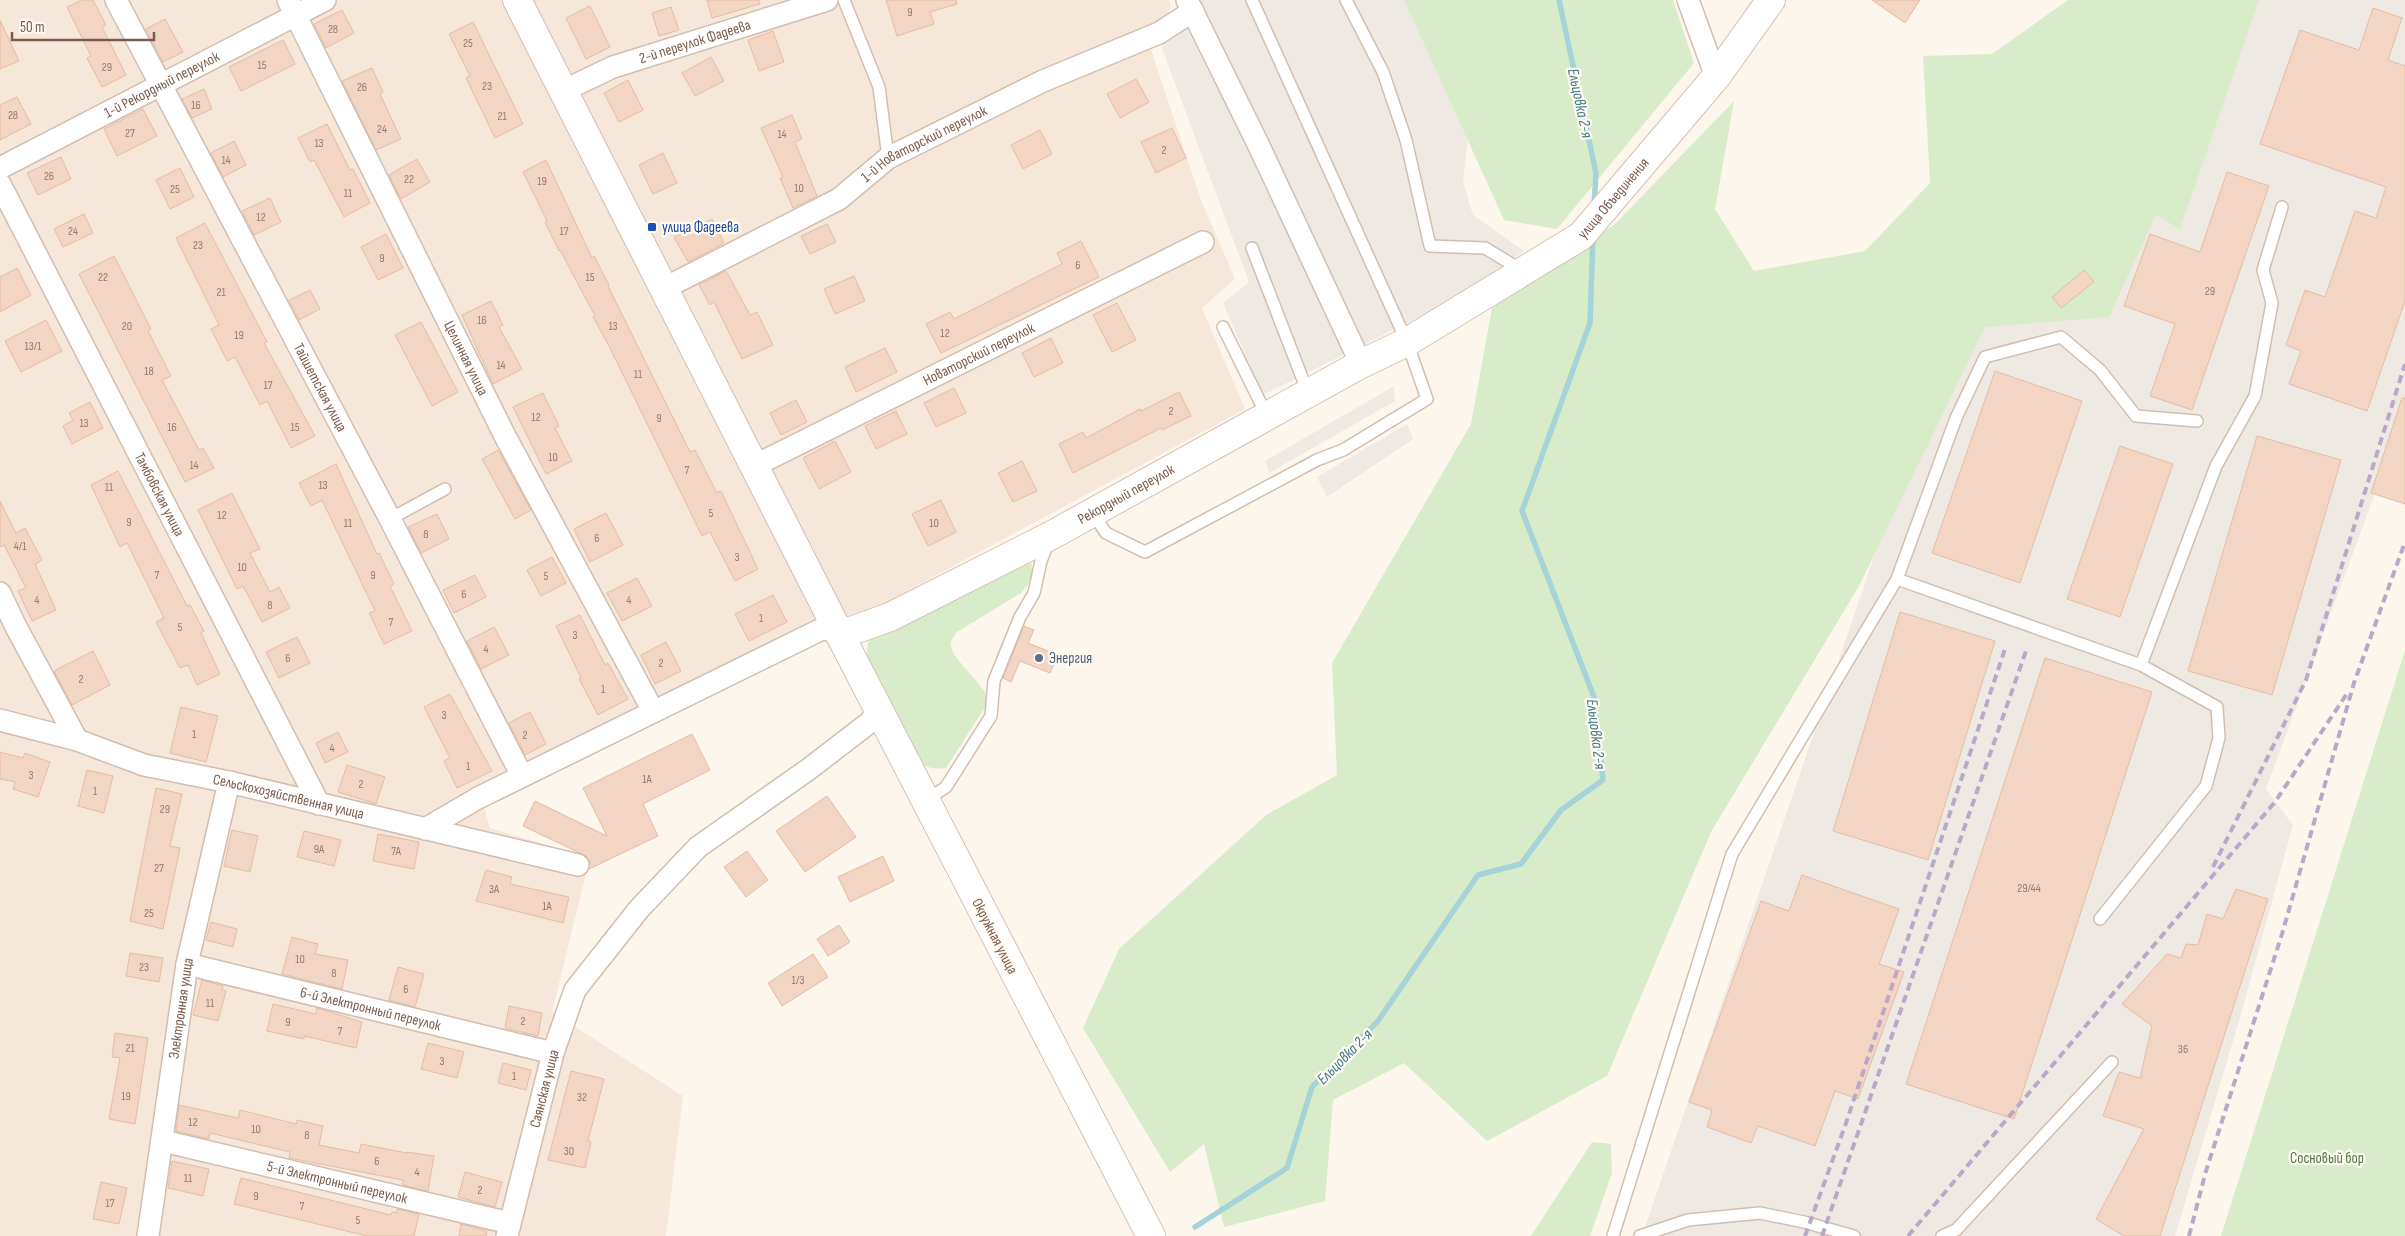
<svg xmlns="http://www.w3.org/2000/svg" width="2405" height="1236" viewBox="0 0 2405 1236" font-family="'Sofia Sans Condensed',sans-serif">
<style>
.residential{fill:#f5e8da}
.industrial{fill:#efe9e4}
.green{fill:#d8ecc9}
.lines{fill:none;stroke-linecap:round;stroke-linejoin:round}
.stream{stroke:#a5d3da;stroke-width:5.5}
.building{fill:#f3d5c3;stroke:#e6bba3}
.service-casing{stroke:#d1beb0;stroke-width:14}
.minor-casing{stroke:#d1beb0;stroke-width:24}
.tertiary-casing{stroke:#d1beb0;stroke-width:30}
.secondary-casing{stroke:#d6c0b0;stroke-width:30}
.service{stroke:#fff;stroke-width:11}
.minor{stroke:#fff;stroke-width:21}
.tertiary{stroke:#fff;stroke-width:28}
.secondary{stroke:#fff;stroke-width:28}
.rail{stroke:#b9a8c9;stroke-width:4;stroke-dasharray:8 5;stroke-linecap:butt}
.transit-dot{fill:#1a4fb4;stroke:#fffaf3;stroke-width:2}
.service-dot{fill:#5c6f8a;stroke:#fffaf3;stroke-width:2}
.labels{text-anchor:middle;stroke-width:4.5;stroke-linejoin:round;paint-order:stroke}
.number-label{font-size:12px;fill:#987a6a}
.street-label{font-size:15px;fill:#7a5c4d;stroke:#fffaf3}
.transit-label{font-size:15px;fill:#164399;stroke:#fffaf3;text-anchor:start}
.service-label{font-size:15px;fill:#4e5e75;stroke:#fffaf3;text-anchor:start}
.park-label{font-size:15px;fill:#537a41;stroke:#fffaf3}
.water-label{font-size:16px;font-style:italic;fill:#437c86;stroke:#fffaf3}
</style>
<rect width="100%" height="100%" fill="#fdf6ec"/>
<!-- residential -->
<path class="residential" d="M0,0H1169L1171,7L1151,50L1201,200L1235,279L1202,308L1245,409L809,644L483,803L490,828L590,858L552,1012L683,1096L666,1236H0Z"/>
<!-- industrial -->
<path class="industrial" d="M1192,0H1406L1469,129L1463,182L1473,215L1524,251L1463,295L1263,395L1223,303L1249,282L1160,43Z
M2189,0H2405V412L2266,789L2293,825L2241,1014L2175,1236H1642L1919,425Z
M1394,386L1395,401L1269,473L1265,461Z
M1407,424L1413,439L1327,497L1317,477Z"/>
<!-- green -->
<path class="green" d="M1404,0H1673L1694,63L1557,229L1504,220Z
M2068,0H2259L2180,229L2156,215L2109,317L1985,327L1859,586L1711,832L1607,1076L1487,1141L1404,1063L1333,1100L1325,1201L1224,1227L1204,1144L1170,1172L1083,1028L1119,949L1266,815L1337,775L1332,663L1471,424L1492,308L1615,224L1734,101L1715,209L1754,271L1865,251L1930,183L1923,56L1992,54Z
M1021,558L1031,563C1034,576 1030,583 1021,593L957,632C954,636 950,641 951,646C952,660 984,683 989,701L946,768C933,770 926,767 914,760L866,661L868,642L876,635Z
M2405,650V1236H2221Z
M1592,1142L1611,1144L1612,1173L1590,1236H1531Z"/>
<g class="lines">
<!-- stream -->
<path class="stream" d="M1559,0L1596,173L1594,206
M1195,1227L1287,1168L1312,1087L1378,1021L1478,875L1521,864L1561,810L1603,780L1594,697L1522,511L1590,323L1593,236"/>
</g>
<!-- building -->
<path class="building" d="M82,0H93L106,25L102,27L126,75L102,87L87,58L91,56L67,7Z
M707,0H759L760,4L712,18Z
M886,0H956L957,4L930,12L934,24L897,36Z
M1872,0H1920L1905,23Z
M590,6L610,47L586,59L566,18Z
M671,7L679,30L659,36L652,13Z
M2373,8L2402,18L2388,60L2405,66V301L2367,411L2289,384L2301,351L2286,345L2305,290L2325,297L2355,211L2376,218L2386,187L2260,144L2300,30L2359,50Z
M342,10L354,33L326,48L314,24Z
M165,19L183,52L163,62L146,29Z
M0,20L19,61L0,69Z
M473,22L523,124L495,138L466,78L470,76L449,34Z
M773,31L784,62L759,71L748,40Z
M283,40L295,64L241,91L229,67Z
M711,57L724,81L695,96L682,73Z
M372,68L383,92L380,94L401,139L376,150L342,81Z
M1136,79L1149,102L1120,118L1107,94Z
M628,80L643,110L619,122L604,93Z
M204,89L212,109L192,118L182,99Z
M17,97L31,124L0,140V105Z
M143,109L157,136L117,156L104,129Z
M792,115L802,139L795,142L817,196L793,208L780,178L783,177L761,128Z
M327,124L350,170L353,169L370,203L344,217L314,160L310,162L298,138Z
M1172,128L1186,158L1156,173L1141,142Z
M1040,130L1052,154L1023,169L1011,145Z
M234,141L246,165L223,177L211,153Z
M663,153L677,183L653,194L639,165Z
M61,157L71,179L38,195L27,173Z
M417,159L430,182L401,199L389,175Z
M546,160L592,258L594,256L609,285L608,286L690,452L695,450L717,493L721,491L758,569L735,581L710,532L702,536L609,346L593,317L595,316L560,250L559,251L545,222L547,221L523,172Z
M180,168L194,197L170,209L156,180Z
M2227,172L2269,186L2192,410L2150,396L2175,324L2124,306L2150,234L2200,252Z
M270,198L281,222L254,235L242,211Z
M84,214L93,233L63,247L54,229Z
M712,219L724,243L688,262L674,237Z
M205,223L267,342L264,343L315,436L291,448L267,401L260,405L235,357L227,361L211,329L219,325L176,238Z
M827,224L836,242L810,254L801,236Z
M386,234L403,268L378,280L361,247Z
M1081,241L1099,277L941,353L926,324L950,312L954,319L1062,264L1057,253Z
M114,256L151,329L148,331L171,376L162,380L199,450L203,448L214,468L185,482L79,274Z
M17,268L31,295L0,312V277Z
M2084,270L2094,282L2061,308L2052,297Z
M726,271L750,315L757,312L773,345L742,359L714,302L710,305L699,285Z
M854,276L865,301L835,314L824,289Z
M310,290L320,309L299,320L289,300Z
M491,301L503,325L499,327L522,369L493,384L462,315Z
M1117,303L1136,340L1112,352L1093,315Z
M46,320L62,351L21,372L5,341Z
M421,322L458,392L432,406L395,335Z
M1051,338L1063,363L1034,377L1022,353Z
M885,348L897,372L856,392L845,367Z
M1995,371L2082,401L2020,583L1932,553Z
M954,388L966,413L936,427L924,403Z
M1179,392L1191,416L1162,430L1161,428L1073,473L1059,444L1083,432L1086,438L1140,409L1141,411Z
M543,393L559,426L555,428L572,461L546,474L513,407Z
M2402,398H2405V504L2371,493Z
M796,400L807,422L781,435L770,413Z
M90,402L103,428L72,444L63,426L73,420L69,413Z
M896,411L907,434L876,449L865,426Z
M2257,436L2341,460L2272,695L2188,671Z
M835,441L851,472L819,489L803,458Z
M2120,446L2173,464L2120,617L2067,599Z
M498,450L531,510L515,519L482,459Z
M1022,461L1037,491L1013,502L998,473Z
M336,464L377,554L379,553L394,584L390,586L412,631L384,644L369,613L375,611L322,500L311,506L299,483Z
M118,471L187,606L190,605L204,631L201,633L220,674L197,685L188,665L180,668L156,622L164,618L127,543L120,547L91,485Z
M232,493L260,549L250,553L270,592L279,587L290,608L262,622L243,586L237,589L198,510Z
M941,500L956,532L928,546L912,514Z
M0,501L16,533L25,528L42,560L35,564L56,610L32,621L18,591L26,588L4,545L0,547Z
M606,513L623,545L590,562L574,529Z
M437,514L449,539L421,553L408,527Z
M552,557L566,583L541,596L527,570Z
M475,575L486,597L454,613L443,590Z
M637,578L652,606L622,621L607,593Z
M773,595L787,622L749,641L735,614Z
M1900,612L1995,641L1928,860L1833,831Z
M580,615L605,665L608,663L628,699L598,715L579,679L581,678L556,626Z
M1024,626L1034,630L1028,643L1058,655L1050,673L1020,661L1011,682L1003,678Z
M494,627L509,655L481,669L467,641Z
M297,637L310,663L279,678L266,652Z
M666,642L681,671L655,684L641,655Z
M93,651L110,685L72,705L54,671Z
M2045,658L2152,692L2014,1119L1906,1084Z
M450,694L492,771L457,788L444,761L450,758L424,707Z
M181,707L218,716L206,762L170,753Z
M530,712L546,744L525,755L509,723Z
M338,732L348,752L325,763L316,743Z
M692,734L710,770L643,804L658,836L589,869L590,862L586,856L523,826L535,801L607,836L583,788Z
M0,752L23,758L25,753L50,762L38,797L13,789L15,782L0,779Z
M347,765L385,777L376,804L338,792Z
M87,770L113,776L104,813L78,806Z
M156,788L182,794L170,846L180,848L163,929L130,921Z
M827,796L856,837L805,872L776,831Z
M232,830L258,836L250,872L224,866Z
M304,831L341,840L334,866L297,857Z
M378,834L419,842L414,869L373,861Z
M747,851L768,880L746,897L724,867Z
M883,856L894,881L850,902L838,877Z
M486,870L512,877L510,884L569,897L563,923L476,901Z
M1802,875L1899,909L1879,964L1904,972L1858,1099L1835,1091L1815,1146L1758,1126L1751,1143L1707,1127L1712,1110L1689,1102L1761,901L1789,911Z
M2236,889L2268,899L2160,1236H2124L2096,1219L2144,1129L2103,1116L2119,1072L2140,1078L2152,1026L2122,1004L2167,954L2181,958L2186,944L2198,945L2207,914L2223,919Z
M211,922L237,929L233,947L206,940Z
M839,925L850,942L828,956L817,939Z
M292,937L318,944L315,954L348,960L342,989L282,974Z
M130,953L163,958L159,982L126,976Z
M813,954L828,977L782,1006L768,983Z
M398,967L424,974L415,1007L389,1000Z
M202,980L223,986L222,990L226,991L218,1021L193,1015Z
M273,1004L316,1014L317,1008L362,1022L356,1048L304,1036V1039L267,1031Z
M509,1006L542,1013L538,1036L505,1028Z
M115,1033L148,1038L135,1124L109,1119L120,1058L112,1057Z
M428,1043L464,1052L457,1078L421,1069Z
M503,1063L531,1070L526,1090L498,1083Z
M571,1071L604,1079L588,1141L591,1142L585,1168L548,1160Z
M179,1105L238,1118L240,1110L296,1124L297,1120L323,1126L319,1145L359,1153L361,1144L407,1153V1152L434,1156L428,1191L402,1185L403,1180L289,1158L290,1152L210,1133L209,1139L176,1131Z
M172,1161L209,1169L203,1196L168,1188Z
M465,1172L502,1182L495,1207L458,1197Z
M241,1178L391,1215L392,1212L397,1213V1209L419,1214L414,1236H367L234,1204Z
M101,1182L127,1188L119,1224L93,1219Z
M461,1224L487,1231L486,1236H459Z"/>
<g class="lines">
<!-- service casing -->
<g class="service-casing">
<path id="service" d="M844,0L879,87L888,158
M1346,0L1383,72L1406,140L1430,246L1485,248L1523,271
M1252,248L1308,393
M1223,327L1267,416
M1092,512L1106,533L1145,552L1317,460L1343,450L1427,399L1407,342L1252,0
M390,519L445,489
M1897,579L1956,418L1985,357L2061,337L2100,370L2136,416L2197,421
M2141,665L2216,466L2255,396L2272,303L2263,270L2282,207
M925,801L946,787L991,716L994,681L1020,617L1034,593L1041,561L1049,541
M1613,1236L1732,854L1897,579L2141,665L2217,707L2219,738L2206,786L2100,919
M1640,1236L1688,1220L1760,1213L1804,1222L1854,1236
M1942,1236L1956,1230L2112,1062"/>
</g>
<!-- minor casing -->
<g class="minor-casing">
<g id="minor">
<path id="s1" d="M116,0L390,519L522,776"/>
<path id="s2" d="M288,0L505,436L653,711"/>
<path d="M1187,0L1259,146L1361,364"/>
<path d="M1688,0L1716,77"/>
<path id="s3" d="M565,90L613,67L827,0"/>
<path id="s4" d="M0,168L325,0"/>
<path id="s5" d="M0,184L319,804"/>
<path id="s6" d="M663,289L839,199L888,158L1043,81L1159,33L1193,11"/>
<path id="s7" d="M754,466L1203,242"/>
<path d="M0,593L15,625L77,740"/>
<path id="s8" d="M0,720L77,740L144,765L229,782L578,865"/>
<path d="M425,829L478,798L824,628L840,635"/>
<path id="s9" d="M187,964L553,1053"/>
<path id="s10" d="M163,1141L510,1223"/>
<path id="s11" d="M148,1236L187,964L229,782"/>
<path id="s12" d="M507,1236L553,1053L575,990L639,909L698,847L809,769L870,722L879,709"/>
</g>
</g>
<!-- tertiary casing -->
<g class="tertiary-casing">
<path id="tertiary" d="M517,0L840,635"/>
</g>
<!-- secondary casing -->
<g class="secondary-casing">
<g id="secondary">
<path id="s13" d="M1151,1236L840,635L890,617L1052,535L1361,364L1407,342L1581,236L1716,77L1771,0"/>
</g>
</g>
<!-- service -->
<use href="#service" class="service"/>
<!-- minor -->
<use href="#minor" class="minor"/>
<!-- tertiary -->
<use href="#tertiary" class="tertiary"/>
<!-- secondary -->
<use href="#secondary" class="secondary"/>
<!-- rail -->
<path class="rail" d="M2213,867L2306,680L2405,364
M1805,1236L1845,1126L2005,649
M1822,1236L2027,648
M1908,1236L2275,802L2348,692
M2189,1236L2206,1171L2282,934L2354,683L2405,542"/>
</g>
<!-- markers -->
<rect class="transit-dot" x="647" y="222" width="10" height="10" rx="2.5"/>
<circle class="service-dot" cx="1039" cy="658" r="5"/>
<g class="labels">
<!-- number labels -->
<g class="number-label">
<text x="910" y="16">9</text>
<text x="333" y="33">28</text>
<text x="468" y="47">25</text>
<text x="262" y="69">15</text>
<text x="107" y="71">29</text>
<text x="487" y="90">23</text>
<text x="362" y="91">26</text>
<text x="196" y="109">16</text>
<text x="13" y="119">28</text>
<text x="502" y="120">21</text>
<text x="382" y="133">24</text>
<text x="130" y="137">27</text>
<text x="782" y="138">14</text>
<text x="319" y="147">13</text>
<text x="1164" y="154">2</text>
<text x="226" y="164">14</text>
<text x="49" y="180">26</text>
<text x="409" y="183">22</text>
<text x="542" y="185">19</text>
<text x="799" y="192">10</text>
<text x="175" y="193">25</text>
<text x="348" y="197">11</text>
<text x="261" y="221">12</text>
<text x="73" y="235">24</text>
<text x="564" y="235">17</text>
<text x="198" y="249">23</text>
<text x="382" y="262">9</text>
<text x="1078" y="269">6</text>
<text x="103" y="281">22</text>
<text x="590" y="281">15</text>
<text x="2210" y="295">29</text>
<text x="221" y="296">21</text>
<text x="482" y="324">16</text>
<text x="127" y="330">20</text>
<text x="613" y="330">13</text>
<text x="945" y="337">12</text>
<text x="239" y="339">19</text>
<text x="33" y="350">13/1</text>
<text x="501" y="369">14</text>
<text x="149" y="375">18</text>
<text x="638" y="378">11</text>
<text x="268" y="389">17</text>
<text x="1171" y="415">2</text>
<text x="536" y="421">12</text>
<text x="659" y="422">9</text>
<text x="84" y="427">13</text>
<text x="172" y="431">16</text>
<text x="295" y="431">15</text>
<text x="553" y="461">10</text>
<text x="194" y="469">14</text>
<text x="687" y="474">7</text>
<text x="323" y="489">13</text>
<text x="109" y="491">11</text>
<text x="711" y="517">5</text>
<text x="222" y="519">12</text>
<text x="129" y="526">9</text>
<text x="348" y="527">11</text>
<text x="934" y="527">10</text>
<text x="426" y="538">8</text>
<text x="597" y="542">6</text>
<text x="20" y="550">4/1</text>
<text x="737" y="561">3</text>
<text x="242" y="571">10</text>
<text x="157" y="579">7</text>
<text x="373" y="579">9</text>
<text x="546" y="580">5</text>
<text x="464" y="598">6</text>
<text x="37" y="604">4</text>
<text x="629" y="604">4</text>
<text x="270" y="609">8</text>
<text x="761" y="622">1</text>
<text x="391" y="626">7</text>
<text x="180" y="631">5</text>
<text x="575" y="639">3</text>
<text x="486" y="653">4</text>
<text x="288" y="662">6</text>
<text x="661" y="667">2</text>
<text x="81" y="683">2</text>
<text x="603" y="693">1</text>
<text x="444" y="719">3</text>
<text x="194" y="738">1</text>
<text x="525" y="739">2</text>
<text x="332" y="752">4</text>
<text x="468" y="770">1</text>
<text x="31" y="779">3</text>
<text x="647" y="783">1А</text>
<text x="361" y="788">2</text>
<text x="95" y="795">1</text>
<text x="165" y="813">29</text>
<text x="319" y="853">9А</text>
<text x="396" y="855">7А</text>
<text x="159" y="872">27</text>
<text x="2029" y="892">29/44</text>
<text x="494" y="893">3А</text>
<text x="547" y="910">1А</text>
<text x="149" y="917">25</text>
<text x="300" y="963">10</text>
<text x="144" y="971">23</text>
<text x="334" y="977">8</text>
<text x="798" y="984">1/3</text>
<text x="406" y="993">6</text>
<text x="210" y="1007">11</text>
<text x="523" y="1025">2</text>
<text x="288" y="1026">9</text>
<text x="340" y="1035">7</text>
<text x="130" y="1052">21</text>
<text x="2183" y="1053">36</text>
<text x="442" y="1065">3</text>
<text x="514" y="1080">1</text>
<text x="126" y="1100">19</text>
<text x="582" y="1101">32</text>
<text x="193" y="1126">12</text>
<text x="256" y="1133">10</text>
<text x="307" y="1139">8</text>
<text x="569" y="1155">30</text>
<text x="377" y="1165">6</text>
<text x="417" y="1176">4</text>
<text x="188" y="1182">11</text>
<text x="480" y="1194">2</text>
<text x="256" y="1200">9</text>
<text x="110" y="1207">17</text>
<text x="302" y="1210">7</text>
<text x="358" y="1224">5</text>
</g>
<!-- street labels -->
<g class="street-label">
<text dy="5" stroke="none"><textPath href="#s3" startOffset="139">2-й переулок Фадеева</textPath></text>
<text dy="5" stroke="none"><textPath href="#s4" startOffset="182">1-й Рекордный переулок</textPath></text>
<text dy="5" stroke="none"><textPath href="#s6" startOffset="300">1-й Новаторский переулок</textPath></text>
<text dy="5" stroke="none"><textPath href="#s13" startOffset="1569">улица Объединения</textPath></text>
<text dy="5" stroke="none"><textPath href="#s7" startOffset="251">Новаторский переулок</textPath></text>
<text dy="5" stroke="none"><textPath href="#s2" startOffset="400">Целинная улица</textPath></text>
<text dy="5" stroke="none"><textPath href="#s1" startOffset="438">Тайшетская улица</textPath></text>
<text dy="5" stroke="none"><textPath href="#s5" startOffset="349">Тамбовская улица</textPath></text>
<text dy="5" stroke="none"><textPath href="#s13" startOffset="996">Рекордный переулок</textPath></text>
<text dy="5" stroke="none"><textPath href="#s8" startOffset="299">Сельскохозяйственная улица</textPath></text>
<text transform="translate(995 936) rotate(63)" y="5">Окружная улица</text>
<text dy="5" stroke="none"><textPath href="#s11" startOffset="230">Электронная улица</textPath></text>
<text dy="5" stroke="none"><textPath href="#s9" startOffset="189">6-й Электронный переулок</textPath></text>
<text dy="5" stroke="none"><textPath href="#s12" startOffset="152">Саянская улица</textPath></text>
<text dy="5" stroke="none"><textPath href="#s10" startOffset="179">5-й Электронный переулок</textPath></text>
</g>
<!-- transit labels -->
<g class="transit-label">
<text x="662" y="232">улица Фадеева</text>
</g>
<!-- service labels -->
<g class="service-label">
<text x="1049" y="663">Энергия</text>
</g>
<!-- park labels -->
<g class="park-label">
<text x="2327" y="1163">Сосновый бор</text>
</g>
<!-- water labels -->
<g class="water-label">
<text transform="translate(1581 103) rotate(78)" y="6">Ельцовка 2-я</text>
<text transform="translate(1597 734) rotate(83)" y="6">Ельцовка 2-я</text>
<text transform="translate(1344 1056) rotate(-45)" y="6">Ельцовка 2-я</text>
</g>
</g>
<!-- scale -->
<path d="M12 32v8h142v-8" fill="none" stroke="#7a5c4d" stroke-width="2.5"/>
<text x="20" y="32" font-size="15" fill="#7a5c4d" stroke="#fffaf3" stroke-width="4" paint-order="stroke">50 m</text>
</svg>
